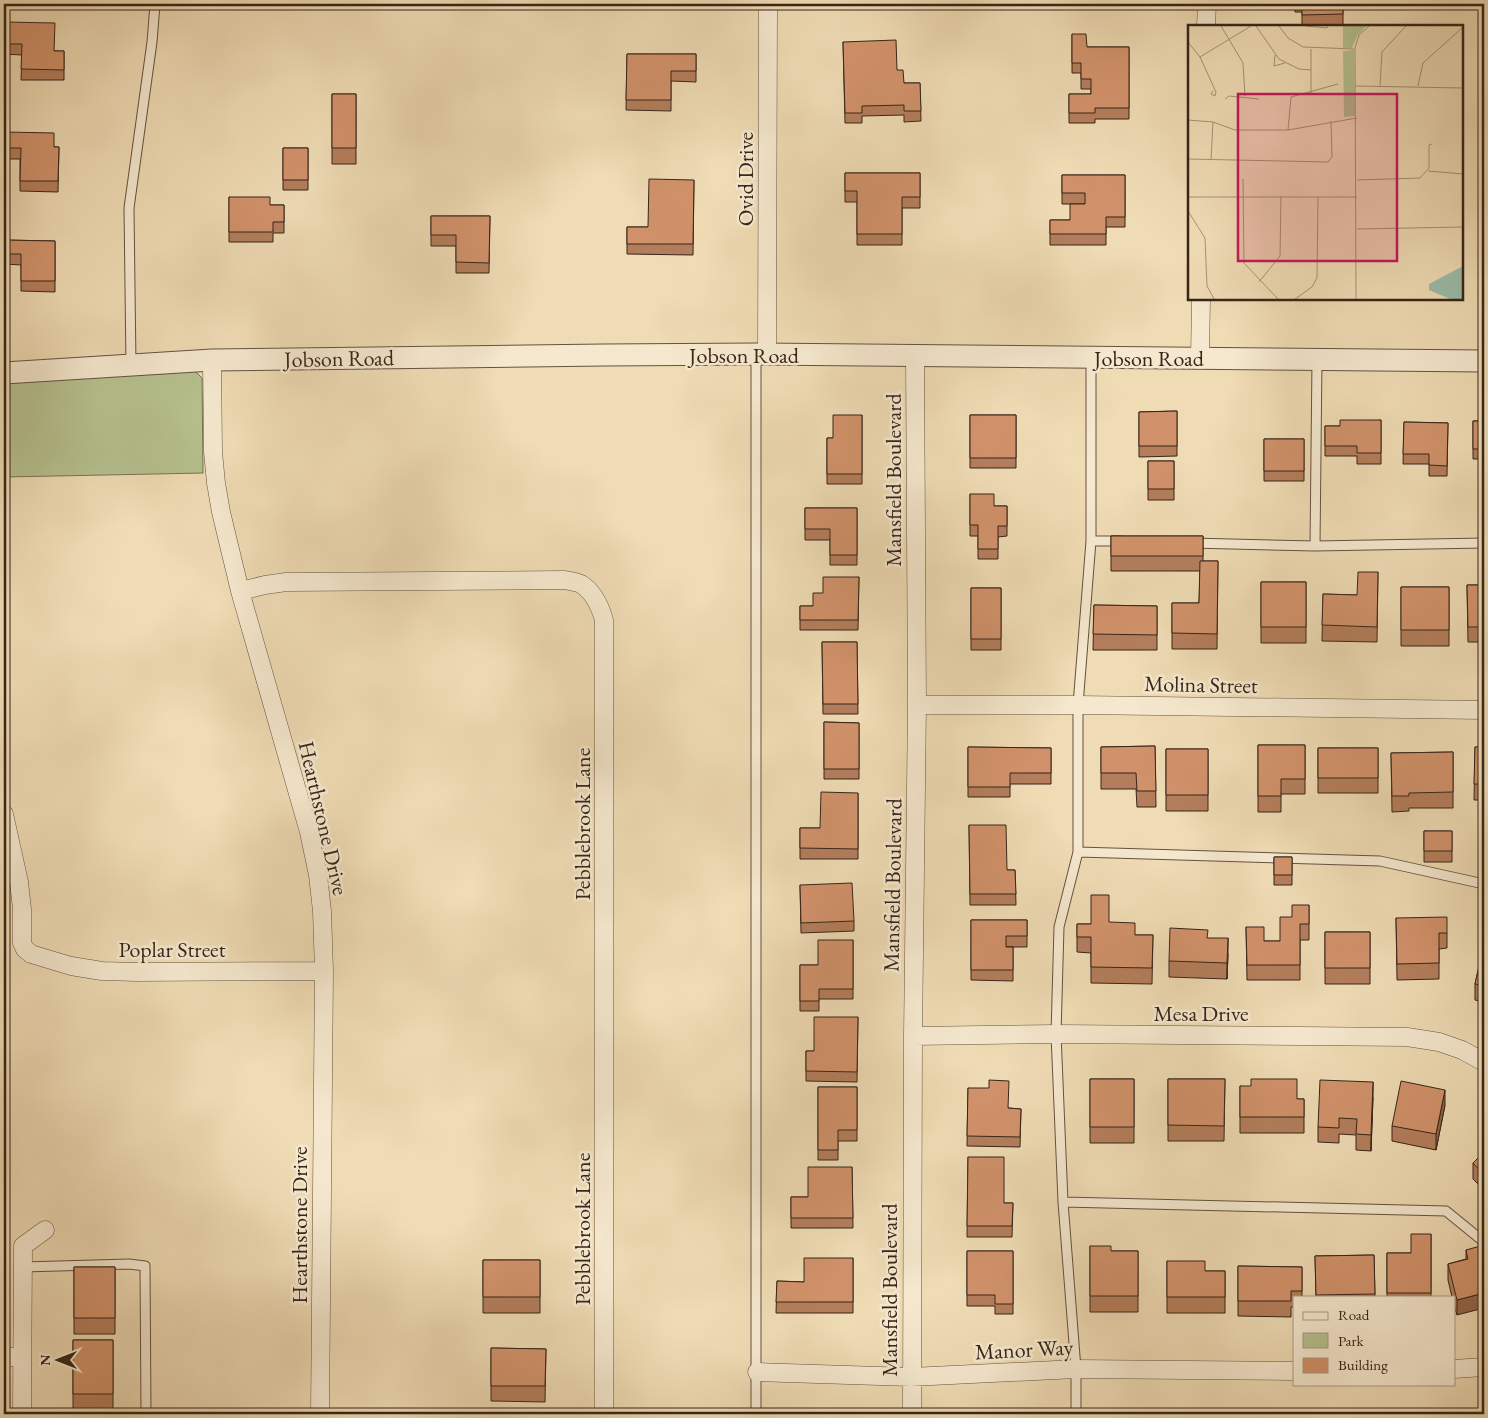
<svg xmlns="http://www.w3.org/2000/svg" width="1488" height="1418" viewBox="0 0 1488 1418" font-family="'EB Garamond',serif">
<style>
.green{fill:#b6c18f;stroke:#767354}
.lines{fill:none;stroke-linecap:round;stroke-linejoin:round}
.service-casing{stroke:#645240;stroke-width:11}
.minor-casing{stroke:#645240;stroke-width:19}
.tertiary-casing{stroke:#645240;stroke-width:23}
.service{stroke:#f5e8ce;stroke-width:9}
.minor{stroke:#f5e8ce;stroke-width:18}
.tertiary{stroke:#f5e8ce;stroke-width:21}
.wall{fill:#b47e5c;stroke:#362519}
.shaded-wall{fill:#92664b;stroke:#362519}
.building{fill:#d1926b;stroke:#362519}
.labels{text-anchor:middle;stroke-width:5;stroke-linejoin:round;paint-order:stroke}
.street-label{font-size:22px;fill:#362519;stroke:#f5e8ce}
.inset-road{fill:none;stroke:#a59276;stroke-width:1}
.view{fill:#c2185b;fill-opacity:0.15;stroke:#c2185b;stroke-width:2.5}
.inset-edge{fill:none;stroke:#362519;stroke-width:2.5}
</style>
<rect width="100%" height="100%" fill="#efdbb4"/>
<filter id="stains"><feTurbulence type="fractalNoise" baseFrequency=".004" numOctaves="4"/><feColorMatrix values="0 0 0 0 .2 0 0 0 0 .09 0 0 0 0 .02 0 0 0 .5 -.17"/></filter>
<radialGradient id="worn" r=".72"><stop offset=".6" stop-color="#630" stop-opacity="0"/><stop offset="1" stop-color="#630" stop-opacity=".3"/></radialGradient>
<!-- green -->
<path class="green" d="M193,369L202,378L203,473L4,477V375Z"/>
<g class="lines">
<!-- service casing -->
<g class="service-casing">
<path id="service" d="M756,354V1414
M131,365L129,208L152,42L155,4
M1091,541H1121
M1191,543L1315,546L1484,543
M1315,546L1317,359
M1078,852L1380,861L1484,884
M1063,1202L1446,1211L1484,1242
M23,1267L129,1264L145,1266L146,1414
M1076,1414V1369L1063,1202L1056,1034L1059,927L1078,852V705L1091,541V358"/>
</g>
<!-- minor casing -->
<g class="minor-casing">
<path id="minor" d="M1206,26L1207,4
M767,354L768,4
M1200,358L1201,299
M212,360L213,452L216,483L221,512L240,591L309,832L318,875L322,911L324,971L320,1414
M240,591L265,585L286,582L565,580C570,581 577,582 581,584C594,592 600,606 604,620V1414
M917,705H1078L1484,710
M4,814L19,882L22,909V943L25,949L31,954L71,966L102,971L137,972L324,971
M913,1036L1056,1034L1407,1037L1439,1042L1462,1050L1484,1062
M4,1357H22
M1454,1369L1484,1367
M757,1372L911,1377L1076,1369L1294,1371
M22,1414L23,1246L45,1230
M912,1414L913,1036L917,705L915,356"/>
</g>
<!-- tertiary casing -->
<g class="tertiary-casing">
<path id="tertiary" d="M4,373L212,360L604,355L756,354L1484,361"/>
</g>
<!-- service -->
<use href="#service" class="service"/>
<!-- minor -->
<use href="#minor" class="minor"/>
<!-- tertiary -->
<use href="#tertiary" class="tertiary"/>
</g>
<!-- wall -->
<path class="wall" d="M1295,4H1343V25H1302V12H1295Z
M4,22L54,51H64V80H21L22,55L4,54Z
M1072,34L1087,47H1129V119H1095V123H1069V94H1091V89H1081V73H1072Z
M843,42L897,70L904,83H920L921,121L904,122V115L862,116V123H845Z
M627,54H696V82L671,81V111L626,110Z
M332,94H356V164H332Z
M4,132L54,147H59L58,192L20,191V159H4Z
M283,148H308V190H283Z
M845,173H920V208H902V245H857V202H845Z
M1062,175H1125V227H1106V245H1050V220H1070L1085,204H1062Z
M694,180L693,255L627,254V227H648Z
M229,197L270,205H284V233H273V242H229Z
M431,216H490L489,273H456V246H431Z
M4,240L55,241V292L21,291V265L4,264Z
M1177,411V456L1139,457V412Z
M862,415V484H827V438H833Z
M970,415H1016V468H970Z
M1381,420V464H1357V456H1325V426H1340Z
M1473,421H1484V459H1473Z
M1404,422L1448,423L1447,476H1429V464H1403Z
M1264,439H1304V481H1264Z
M1148,461H1174V500H1148Z
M970,494L994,506H1007V536L998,537V559H978V536H970Z
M805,508H857V565H830V540H805Z
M1111,536H1203V561H1218L1217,649H1172V603H1199L1200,571H1111Z
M1378,572L1377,642L1322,641L1323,594L1357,595Z
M859,577L858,630H800V606H813L823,593Z
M1261,582H1306V643H1261Z
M1467,585H1484V642H1468Z
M1401,587H1449V646H1401Z
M971,588H1001V650H971Z
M1094,605L1157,606V650H1093Z
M822,642H857L858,714H823Z
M824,722L859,723V779H824Z
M1258,745H1305V794H1281V812H1258Z
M1155,746L1156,807H1137L1136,789H1101V747Z
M968,747L1051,748V784H1010V797H968Z
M1475,747H1484V800H1474Z
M1318,748H1378V793H1318Z
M1166,749H1208V811H1166Z
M1453,752V808H1409V811L1392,812L1391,753Z
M858,793V859H800V828H820Z
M969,825L1007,870H1015L1016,905H970Z
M1424,831H1452V862H1424Z
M1274,857H1292V885H1274Z
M800,885L854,921V931L801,933Z
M1309,905V940H1300V980H1247L1246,927L1264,941H1280L1292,917Z
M1396,918L1447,933V948L1439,949V979L1397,980Z
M971,920H1027V947H1006H1013V981L971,980Z
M1109,922L1135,935H1153L1152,984L1091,983V953L1077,952V924H1091Z
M1325,932H1370V984H1325Z
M1208,938L1228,954L1227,979L1169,977V961Z
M853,940V999H819V1011H800V965H818Z
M1484,944V1002L1475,1000V984Z
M858,1017L857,1082L806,1081V1051H814Z
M1090,1079H1134V1143H1090Z
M1168,1079H1225L1224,1141H1168Z
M1240,1086L1297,1099H1304V1133H1240Z
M818,1087H857V1141H838V1160H818Z
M968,1088L1008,1108L1021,1109L1020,1147L967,1146Z
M1373,1097L1371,1151L1356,1150V1135L1339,1134V1143L1318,1142V1127Z
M1445,1105L1436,1150L1392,1141V1126Z
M1484,1152V1190L1473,1179V1163Z
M968,1157L1004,1203H1013L1012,1237H967Z
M852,1167L853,1228H791V1197H808Z
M1431,1234V1297H1387V1253H1411Z
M1090,1246L1111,1251H1138V1312H1090Z
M1484,1248L1457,1315L1454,1306V1297H1452L1448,1280V1264L1466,1259V1250Z
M967,1251H1013V1314H995V1306H967Z
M1374,1255L1375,1297H1316L1315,1256Z
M853,1258V1313H776L777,1281L804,1282Z
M483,1260H540V1313H483Z
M1167,1261L1205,1271H1225V1313H1167Z
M1238,1266L1302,1267V1297H1294V1307H1291V1317L1238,1316Z
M74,1267H115V1334H74Z
M73,1340H113V1409H73Z
M491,1348L546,1349L545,1402L491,1401Z"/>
<!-- shaded-wall -->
<path class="shaded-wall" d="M1228,938V954L1227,979V963Z
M1373,1082V1097L1371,1151V1135Z
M1445,1090V1105L1436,1150V1134Z
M1484,1293V1308L1457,1315V1300Z"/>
<!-- building -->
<path class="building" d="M1302,4H1343V14L1302,15Z
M4,22L55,23L54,51H64V70L21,69L22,44H4Z
M1072,34H1086L1087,47H1129V108H1095V113H1069V94H1091V79H1081V63H1072Z
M896,40L897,70H903L904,83H920L921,111H904V105L862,106V113H845L843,42Z
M627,54H696V71H671V100H626Z
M332,94H356V148H332Z
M4,132L54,133V147H59L58,181H20L21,148H4Z
M283,148H308V180H283Z
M845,173H920V197H902V234H857V191H845Z
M1062,175H1125V217H1106V234H1050V220H1070V204H1085V193H1062Z
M649,179L694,180L693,244H627V227H648Z
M229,197H270V205H284V222H273V232H229Z
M431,216H490L489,263L456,262V235H431Z
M4,240L55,241V281H21V254H4Z
M1177,411V446H1139V412Z
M833,415H862V474H827V438H833Z
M970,415H1016V458H970Z
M1340,420H1381V453H1357V446H1325V426H1340Z
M1473,421H1484V449H1473Z
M1404,422L1448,423L1447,466L1429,465V454H1403Z
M1264,439H1304V471H1264Z
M1148,461H1174V489H1148Z
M970,494H994V506H1007V526H998V549H978V525H970Z
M805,508H857V555H830V529H805Z
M1111,536H1203V556H1111Z
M1200,561H1218L1217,634L1172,633V603H1199Z
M1358,572H1378L1377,627L1322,625L1323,594L1357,595Z
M823,577H859L858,620H800V606H813V593H823Z
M1261,582H1306V627H1261Z
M1467,585H1484V627H1468Z
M1401,587H1449V630H1401Z
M971,588H1001V639H971Z
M1094,605L1157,606V635L1093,634Z
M822,642H857L858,704H823Z
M824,722L859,723V769H824Z
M1258,745H1305V779H1281V796H1258Z
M1155,746L1156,791H1137L1136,773H1101V747Z
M968,747L1051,748V773H1010V787H968Z
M1475,747H1484V784H1474Z
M1318,748H1378V778H1318Z
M1166,749H1208V795H1166Z
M1453,752V792L1409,793V796H1392L1391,753Z
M821,792L858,793V849L800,848V828H820Z
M969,825H1006L1007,870H1015L1016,894H970Z
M1424,831H1452V851H1424Z
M1274,857H1292V875H1274Z
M852,883L854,921L801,923L800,885Z
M1091,895H1109V922L1135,923V935H1153L1152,968L1091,967V937H1077V924H1091Z
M1292,905H1309V924H1300V965H1247L1246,927H1264V941H1280V917H1292Z
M1447,917V933H1439V963L1397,964L1396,918Z
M971,920H1027V936H1006V947H1013V970H971Z
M1170,928L1208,930L1207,938H1228L1227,963L1169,961Z
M1325,932H1370V968H1325Z
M818,940H853V989H819V1001H800V965H818Z
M1484,944V986L1475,984Z
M814,1017H858L857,1072L806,1071V1051H814Z
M1090,1079H1134V1127H1090Z
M1168,1079H1225L1224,1126L1168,1125Z
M1251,1079H1297V1099H1304V1117H1240V1086H1251Z
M989,1080L1009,1081L1008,1108L1021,1109L1020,1137L967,1136L968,1088H989Z
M1320,1080L1373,1082L1371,1135L1356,1134L1357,1119L1339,1118V1128L1318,1127Z
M1401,1081L1445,1090L1436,1134L1392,1126Z
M818,1087H857V1130H838V1150H818Z
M1484,1152V1175L1473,1163Z
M968,1157H1004V1203H1013L1012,1226H967Z
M808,1167H852L853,1218H791V1197H808Z
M1411,1234H1431V1293H1387V1253H1411Z
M1484,1245V1293L1457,1300L1448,1264L1468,1259L1466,1250Z
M1090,1246H1111V1251H1138V1296H1090Z
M967,1251H1013V1304H995V1295H967Z
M1374,1255L1375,1294L1316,1295L1315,1256Z
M804,1258H853V1302H776L777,1281L804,1282Z
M483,1260H540V1297H483Z
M1167,1261H1205V1271H1225V1297H1167Z
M1238,1266L1302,1267V1291H1291V1301H1238Z
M74,1267H115V1318H74Z
M73,1340H113V1394H73Z
M491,1348L546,1349L545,1386H491Z
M797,1410L850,1411V1414H797Z
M1240,1410H1286V1414H1240Z
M1094,1411H1154V1414H1094Z
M966,1412H1019V1414H966Z
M1324,1412L1370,1414H1324Z
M1394,1412H1429V1414H1394Z
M1168,1413H1228V1414H1168Z"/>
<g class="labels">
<!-- street labels -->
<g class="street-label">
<text transform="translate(745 179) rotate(-90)" y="8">Ovid Drive</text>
<text x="744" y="363">Jobson Road</text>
<text transform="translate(339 358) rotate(-1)" y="8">Jobson Road</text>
<text x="1149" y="366">Jobson Road</text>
<text transform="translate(893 480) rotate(-90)" y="8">Mansfield Boulevard</text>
<text transform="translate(1201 684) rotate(1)" y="8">Molina Street</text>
<text transform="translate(324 818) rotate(77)" y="8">Hearthstone Drive</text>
<text transform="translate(582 824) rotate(-90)" y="8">Pebblebrook Lane</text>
<text transform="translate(892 885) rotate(-89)" y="8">Mansfield Boulevard</text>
<text x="172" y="957">Poplar Street</text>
<text x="1201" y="1021">Mesa Drive</text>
<text transform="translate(299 1225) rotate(-90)" y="8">Hearthstone Drive</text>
<text transform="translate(582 1229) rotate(-90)" y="8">Pebblebrook Lane</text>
<text transform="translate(889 1290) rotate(-90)" y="8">Mansfield Boulevard</text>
<text transform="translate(1024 1349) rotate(-3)" y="8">Manor Way</text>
</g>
</g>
<!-- overview -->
<g transform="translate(1188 25)">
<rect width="275" height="275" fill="#efdbb4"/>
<path d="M155,1H178L169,11L164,23H155ZM166,25L167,91L156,92L155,26Z" fill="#b6c18f"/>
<path d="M275,241V274H262L241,265V259Z" fill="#9abca9"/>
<path class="inset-road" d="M33,1L55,38L57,71M68,1L91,34L111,44L123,45M91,1L100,13L115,22L166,24M118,1L139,3L140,1M0,17L12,32L28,67L27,71L23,69L25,66M87,30L86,41L97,38M12,32L63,1M167,61L275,63M192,61L194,27L218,1M230,61L235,38L274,3M123,68V24M37,74L41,71L71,74M0,95L25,97L47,105H100L169,93M100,105L103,72L150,59M0,134L140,137L144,132L143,96M23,135L25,97M240,146L275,149M55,154L56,238L90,274M169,155L232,153L241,143V120L244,119M0,172H169M0,186L17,213L19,261L26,274M169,204L275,202M71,257L92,231L93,171M107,274L124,262L129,253L130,172M168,274L167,23L171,10L181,1"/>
<path class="view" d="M50,69H209V236H50Z"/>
<rect width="275" height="275" class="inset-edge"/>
</g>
<!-- margin -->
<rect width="1488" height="1418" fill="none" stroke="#efdbb4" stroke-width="20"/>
<rect x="5" y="5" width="1478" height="1408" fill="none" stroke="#362519" stroke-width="2.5"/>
<rect x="10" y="10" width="1468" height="1398" fill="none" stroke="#362519"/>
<!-- legend -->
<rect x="1293" y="1296" width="162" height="90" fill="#f5e8ce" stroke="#a99a86"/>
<rect x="1303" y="1312" width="25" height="8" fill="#f5e8ce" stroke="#a99a86"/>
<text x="1338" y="1320" font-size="15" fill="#362519">Road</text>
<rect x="1303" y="1333" width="25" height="15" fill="#b6c18f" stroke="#a99a86"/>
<text x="1338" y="1346" font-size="15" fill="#362519">Park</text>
<rect x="1303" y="1358" width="25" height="15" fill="#d1926b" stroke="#a99a86"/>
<text x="1338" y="1370" font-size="15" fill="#362519">Building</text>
<!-- north arrow -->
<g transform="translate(58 1360) rotate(270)" stroke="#f5e8ce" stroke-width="4" paint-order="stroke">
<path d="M0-4L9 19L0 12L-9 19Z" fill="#362519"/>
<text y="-8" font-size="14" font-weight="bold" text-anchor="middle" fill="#362519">N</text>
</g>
<rect width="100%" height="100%" filter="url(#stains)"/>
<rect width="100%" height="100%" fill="url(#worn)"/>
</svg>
